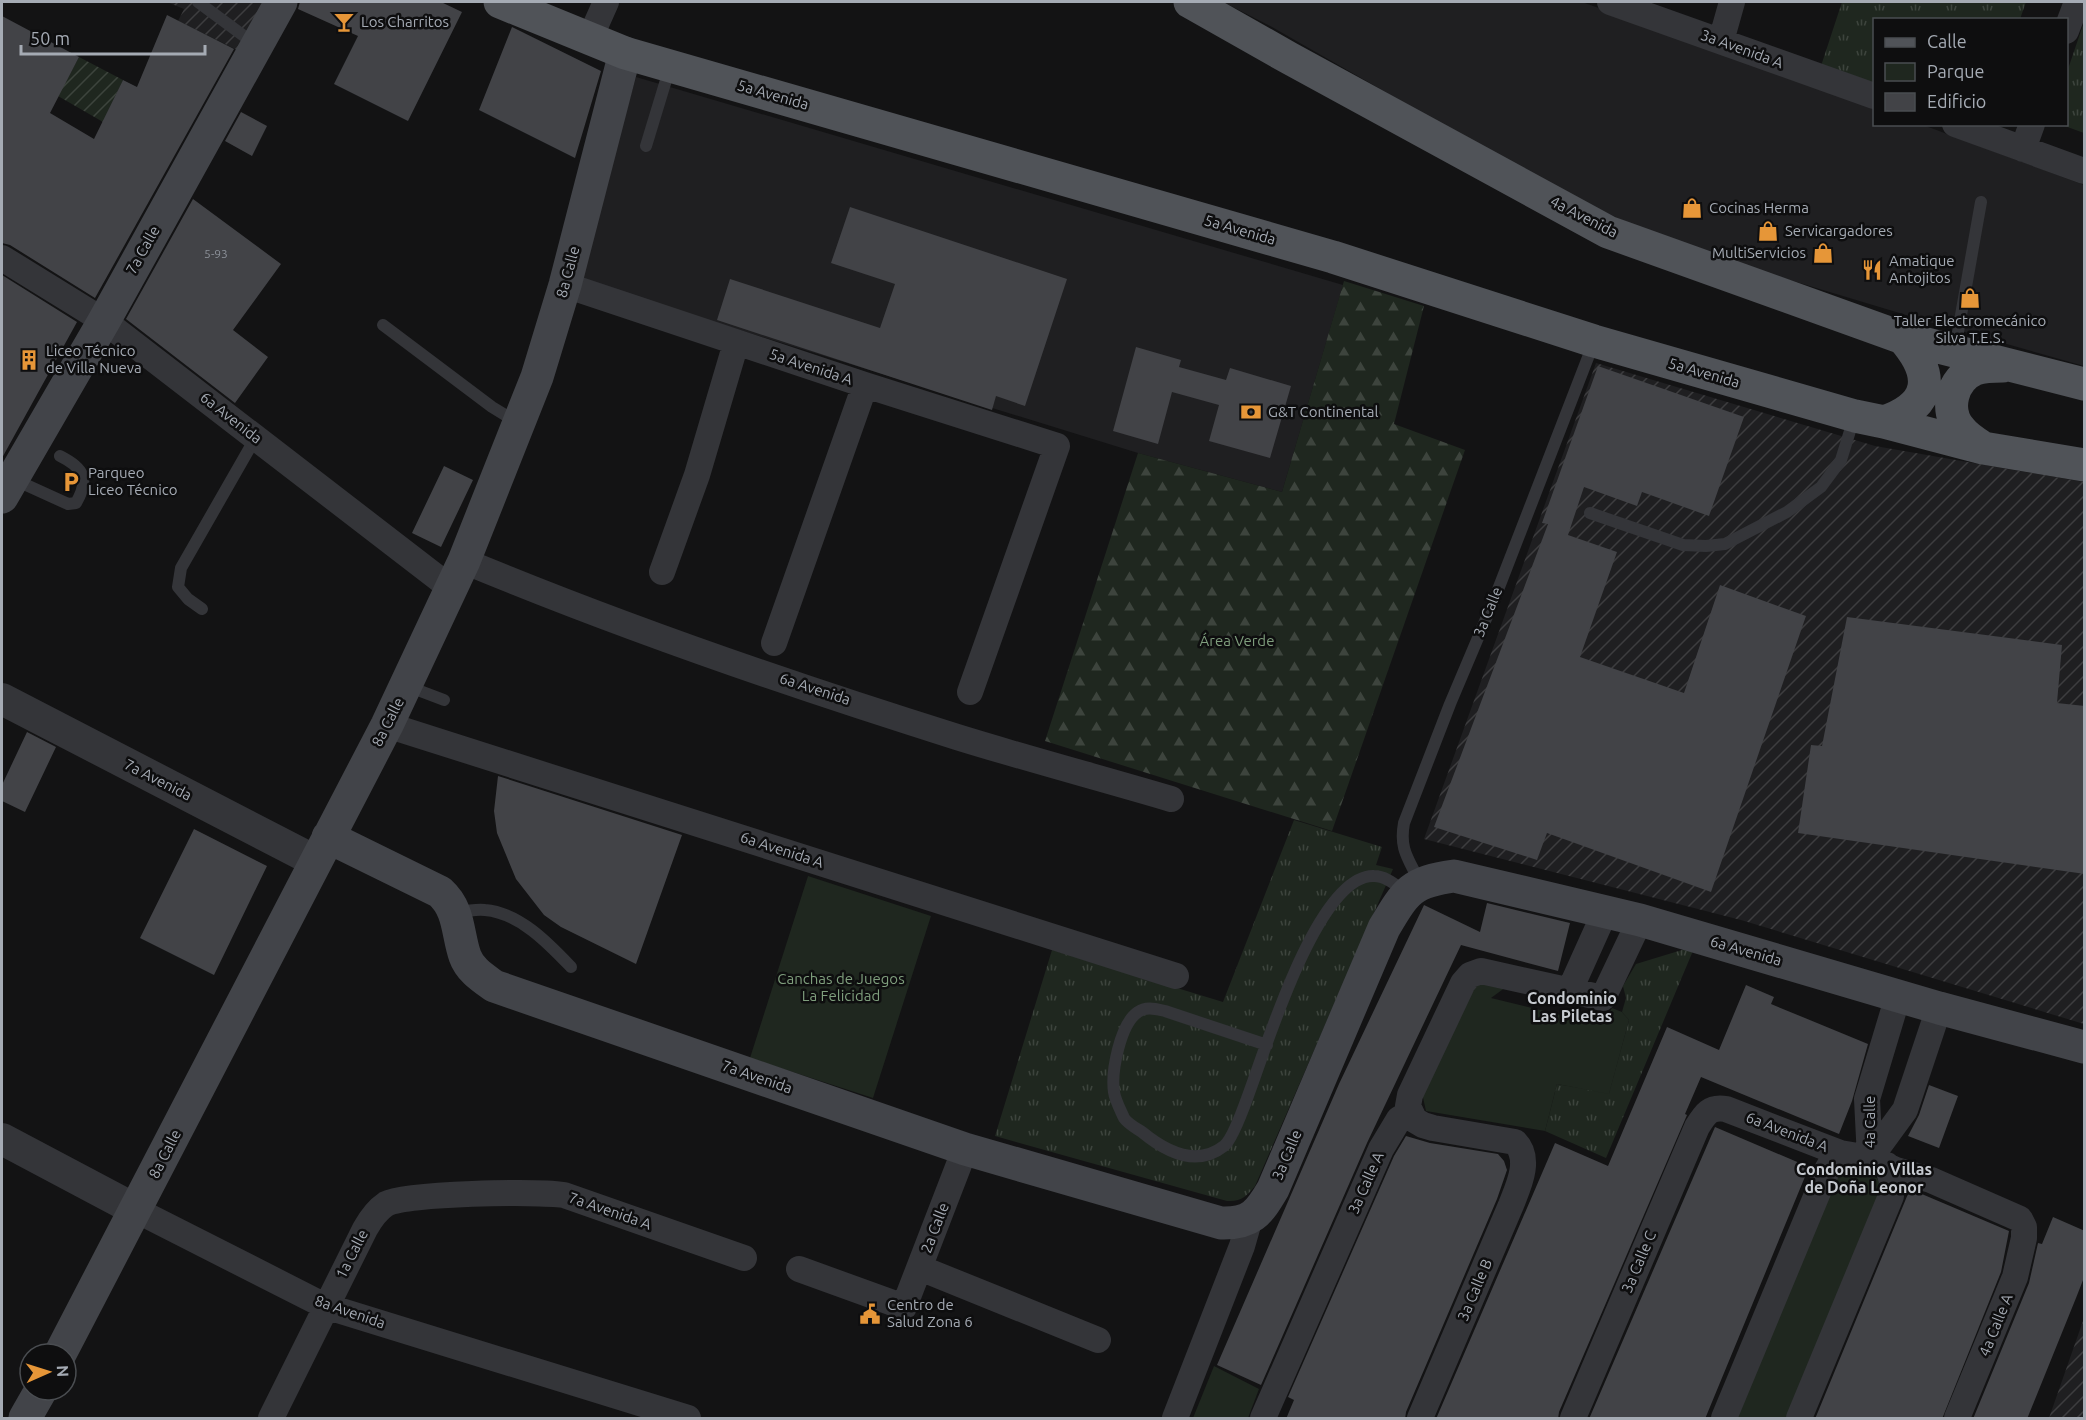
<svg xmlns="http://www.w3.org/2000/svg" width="2086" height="1420" viewBox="0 0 2086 1420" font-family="Ubuntu,sans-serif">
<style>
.built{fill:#1f1f21}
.industrial{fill:url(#industrial-furrows)}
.grass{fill:url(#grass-tufts)}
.forest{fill:url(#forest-firs)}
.park{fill:#1f271f}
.garden{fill:url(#garden-furrows)}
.building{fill:#424347}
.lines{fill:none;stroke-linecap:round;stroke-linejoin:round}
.service{stroke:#343539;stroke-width:12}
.minor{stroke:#343539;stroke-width:26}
.tertiary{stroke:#343539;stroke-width:32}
.secondary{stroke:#424449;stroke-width:33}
.primary{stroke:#505358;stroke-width:33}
.labels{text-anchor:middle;stroke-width:5;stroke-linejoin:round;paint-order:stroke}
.number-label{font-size:12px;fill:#8c9199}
.poi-label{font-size:15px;fill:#a5abb4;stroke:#0e0e0f;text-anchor:start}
.street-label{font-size:15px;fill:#a5abb4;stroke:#0e0e0f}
.park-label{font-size:15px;fill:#7f9e7d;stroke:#0e0e0f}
.neighbourhood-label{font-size:16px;font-weight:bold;fill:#c6cad0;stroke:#0e0e0f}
</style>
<defs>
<pattern id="industrial-furrows" width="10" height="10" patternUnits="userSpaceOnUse" patternTransform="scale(1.5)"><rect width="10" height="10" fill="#1f1f21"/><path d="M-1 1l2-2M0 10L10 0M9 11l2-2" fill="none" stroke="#3d3d3f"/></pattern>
<pattern id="grass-tufts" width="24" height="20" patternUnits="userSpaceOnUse" patternTransform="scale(1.5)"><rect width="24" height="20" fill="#1f271f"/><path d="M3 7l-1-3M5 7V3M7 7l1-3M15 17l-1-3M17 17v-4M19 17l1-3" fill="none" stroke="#3d443d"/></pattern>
<pattern id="forest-firs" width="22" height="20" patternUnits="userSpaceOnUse" patternTransform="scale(1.5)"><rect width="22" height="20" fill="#1f271f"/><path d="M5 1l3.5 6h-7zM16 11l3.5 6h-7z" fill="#3d443d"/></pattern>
<pattern id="garden-furrows" width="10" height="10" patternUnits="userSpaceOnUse" patternTransform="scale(1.5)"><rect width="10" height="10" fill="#1f271f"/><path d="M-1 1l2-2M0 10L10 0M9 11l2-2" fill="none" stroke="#3d443d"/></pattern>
</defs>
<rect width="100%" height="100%" fill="#131314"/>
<!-- built -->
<path class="built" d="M1223,2H1582L1874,107V124L1923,125L2084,185V366L1926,321L1740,265L1641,228L1569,197L1272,27Z
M636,77L1343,285L1282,492L1138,453L578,280Z"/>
<!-- industrial -->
<path class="industrial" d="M167,2H264L237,50L178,21L184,9Z
M1596,363L1875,446L2084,482V1024L1741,920L1424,839Z
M2084,1318V1418H2049Z"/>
<!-- grass -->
<path class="grass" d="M1842,2H2026L2020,19L1874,20V85L1821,66Z
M2084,22V133L2062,125L2066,124L2067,72Z
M1294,820L1382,847L1376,865L1393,869L1255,1186C1247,1196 1241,1202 1227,1201L995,1136L1052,950L1223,1002Z
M1695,946L1606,1158L1545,1131L1557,1084L1609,1093L1629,1020L1622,1012L1626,998L1623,986L1636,964Z"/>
<!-- forest -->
<path class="forest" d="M1344,281L1424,306L1394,424L1465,450L1332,831L1045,741L1138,453L1282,492Z"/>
<!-- park -->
<path class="park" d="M808,876L931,916L873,1098L750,1058Z
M1480,984L1506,987L1491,998L1601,1025L1612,1008L1622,1012L1629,1020L1609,1094L1557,1084L1545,1131L1426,1111L1422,1093L1473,986Z
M1850,1168L1877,1178L1882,1188L1790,1418H1734L1838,1175Z
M1214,1366L1259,1389L1248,1418H1193Z"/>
<!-- garden -->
<path class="garden" d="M79,57L123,80L103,122L58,96Z"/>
<!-- building -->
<path class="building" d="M300,2H441L462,12L408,121L334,84L358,36L298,9Z
M167,15L234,49L95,298L10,245L2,243V16L79,57L50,113L94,139L123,80L137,87Z
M512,27L601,71L575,158L479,110Z
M241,112L267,126L252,156L225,141Z
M193,199L281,264L233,330L268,357L235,403L126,319Z
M850,207L1067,279L1025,406L996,396L992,410L717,320L730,279L880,328L895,284L831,263Z
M2,275L77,322L2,458Z
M1136,347L1181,360L1179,367L1226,380L1230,368L1291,386L1270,458L1209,441L1219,405L1172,392L1158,444L1113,431Z
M1598,366L1744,417L1709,516L1642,492L1637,506L1584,487L1568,535L1617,552L1580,657L1684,693L1720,585L1806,616L1711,892L1547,833L1537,860L1434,827L1548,524L1542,523Z
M444,466L473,480L441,547L412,533Z
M1847,617L2062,645L2057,703L2085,706V874L1798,833L1811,745L1822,746Z
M27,732L56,747L25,812L2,801V785Z
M498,776L682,835L636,964L561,927L544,915L516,879L497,833L494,811Z
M194,829L267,866L214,975L140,938Z
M1487,903L1570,923L1558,971L1461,945L1367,1143L1261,1385L1217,1365L1339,1084L1424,905L1480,932Z
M1746,985L1774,997L1771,1004L1868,1044L1852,1101L1839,1134L1701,1077L1685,1114L1687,1115L1559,1412L1558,1419H1436L1555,1143L1608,1166L1667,1027L1719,1050Z
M1929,1085L1958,1096L1939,1148L1908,1136L1919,1115Z
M1715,1127L1809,1167L1705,1419H1589Z
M1406,1136L1430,1143L1498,1154L1504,1161L1507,1170L1497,1199L1406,1412L1405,1419H1286L1294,1400L1288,1397L1394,1156Z
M1910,1189L2009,1231L2001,1272L1942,1419H1815Z
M2053,1217L2085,1231V1275L2076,1298L2027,1419H1973L2029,1283L2038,1243L2042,1244Z"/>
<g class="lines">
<!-- service -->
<path class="service" d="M198,2L256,45
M646,146L670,67
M383,325L492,407L518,423
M1955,349L1981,202
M13,479L68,504L76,503C90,479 84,468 60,456
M1590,513L1683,545L1706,546L1725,544L1787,512L1821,487L1841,460L1854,418
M202,609L188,599L178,587L181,568L256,437
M407,686L444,700
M1420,883C1409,859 1399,850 1404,823L1450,704L1494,600L1594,342
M457,913C466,911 476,909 485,910C520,913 549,944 571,967
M1267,1045L1165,1011C1156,1009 1146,1006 1138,1012C1120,1024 1111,1072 1114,1092C1115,1100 1121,1111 1124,1118C1128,1124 1136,1128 1142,1132C1165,1151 1196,1168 1224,1146C1233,1139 1245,1104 1249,1093C1266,1048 1318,874 1374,876C1386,876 1397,886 1406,892"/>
<!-- minor -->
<path class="minor" d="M1610,2L1874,96
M2066,31L2077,2
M590,38L606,2
M1721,41L1732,2
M1955,124L2084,171
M2023,149L2032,124
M2,258L104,321L452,589
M565,285L865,385L1057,446L970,692
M464,561C625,628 791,685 957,737C1028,759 1100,778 1171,799
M662,572L697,475L736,343
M774,643L865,385
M387,725L1176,976
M1569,992L1605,912
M1414,1119L1408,1106L1410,1095L1463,983L1470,975L1481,971L1603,998L1640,920
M1870,1158L1905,1110L1939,1008
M1870,1158L1867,1099L1898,996
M136,1210L325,1306L688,1418
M920,1268L1098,1340
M799,1269L904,1307L965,1149
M271,1418L365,1229C370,1220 377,1210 386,1204C406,1193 537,1191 564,1195L744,1258
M1175,1418L1242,1246L1250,1218
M1263,1418L1381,1149L1399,1119L1406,1115L1423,1125L1433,1128L1515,1142C1532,1159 1518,1187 1511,1205L1420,1418
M1573,1418L1697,1127C1705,1114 1710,1106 1726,1109L1840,1153L1870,1158L1896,1170L1931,1180L2020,1219L2024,1227V1238L2015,1277L1957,1418
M1724,1418L1828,1168L1835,1156L1840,1153
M1799,1418L1891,1196L1892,1181L1887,1165"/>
<!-- tertiary -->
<path class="tertiary" d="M2,699L315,861
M2,1139L136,1210"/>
<!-- secondary -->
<path class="secondary" d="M2,497L104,321L281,2
M328,837L440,892C460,910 457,933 465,956C470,970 483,978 494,986L965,1149L1221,1223C1251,1224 1259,1213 1273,1189L1384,928C1406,891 1411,882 1454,876L1640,920L1939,1008L2084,1047
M60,1354L387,725L464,561L537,377L565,285L625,53
M25,1418L41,1390"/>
<!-- primary -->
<path class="primary" d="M500,2L625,53L1333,257L1594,341L1855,416L1884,422L1983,448L2084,465
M1190,2L1289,58L1608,232L1903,338L2084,384
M1884,422C1933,405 1935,375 1903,338
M1982,447C1974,442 1966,437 1960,429C1944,410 1952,379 1975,369C1984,366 1993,366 2003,366"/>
</g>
<!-- icons -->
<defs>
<g id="bar-bare" transform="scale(1.62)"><path d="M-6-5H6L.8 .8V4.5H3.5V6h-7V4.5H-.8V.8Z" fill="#e69638" stroke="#0e0e0f" stroke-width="2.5" paint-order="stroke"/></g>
<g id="shop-bare" transform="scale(1.62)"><path d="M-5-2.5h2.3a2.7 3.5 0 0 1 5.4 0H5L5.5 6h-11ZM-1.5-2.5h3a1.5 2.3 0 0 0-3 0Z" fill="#e69638" stroke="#0e0e0f" stroke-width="2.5" paint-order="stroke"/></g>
<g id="restaurant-bare" transform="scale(1.62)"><path d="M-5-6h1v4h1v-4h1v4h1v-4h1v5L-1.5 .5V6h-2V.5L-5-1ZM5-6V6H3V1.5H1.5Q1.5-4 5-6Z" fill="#e69638" stroke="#0e0e0f" stroke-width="2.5" paint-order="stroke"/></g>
<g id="building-bare" transform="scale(1.62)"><path d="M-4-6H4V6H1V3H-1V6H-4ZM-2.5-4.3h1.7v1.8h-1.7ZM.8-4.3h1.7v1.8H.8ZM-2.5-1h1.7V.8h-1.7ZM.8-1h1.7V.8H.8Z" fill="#e69638" stroke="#0e0e0f" stroke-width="2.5" paint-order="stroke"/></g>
<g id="bank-bare" transform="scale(1.62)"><path d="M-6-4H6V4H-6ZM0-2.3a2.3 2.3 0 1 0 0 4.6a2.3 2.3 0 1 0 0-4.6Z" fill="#e69638" stroke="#0e0e0f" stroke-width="2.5" paint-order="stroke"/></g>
<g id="parking-bare" transform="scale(1.62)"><path d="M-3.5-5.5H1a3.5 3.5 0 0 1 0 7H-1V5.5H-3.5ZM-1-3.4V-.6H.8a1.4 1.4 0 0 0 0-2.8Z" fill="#e69638" stroke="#0e0e0f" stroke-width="2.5" paint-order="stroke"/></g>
<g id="civic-bare" transform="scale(1.62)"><path d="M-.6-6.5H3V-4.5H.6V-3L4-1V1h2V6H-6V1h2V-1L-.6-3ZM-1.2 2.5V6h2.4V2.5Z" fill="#e69638" stroke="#0e0e0f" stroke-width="2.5" paint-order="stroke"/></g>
</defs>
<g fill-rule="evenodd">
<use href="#bar-bare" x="344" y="22"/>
<use href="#shop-bare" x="1692" y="208"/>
<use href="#shop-bare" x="1768" y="231"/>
<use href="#shop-bare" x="1823" y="253"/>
<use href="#restaurant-bare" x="1872" y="270"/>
<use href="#shop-bare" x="1970" y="298"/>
<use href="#building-bare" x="29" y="360"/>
<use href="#bank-bare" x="1251" y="412"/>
<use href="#parking-bare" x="71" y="482"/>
<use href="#civic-bare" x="870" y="1314"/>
</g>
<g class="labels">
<!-- number labels -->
<g class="number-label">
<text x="216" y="258">5-93</text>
</g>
<!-- poi labels -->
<g class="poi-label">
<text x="361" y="27">Los Charritos</text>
<text x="1709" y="213">Cocinas Herma</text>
<text x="1785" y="236">Servicargadores</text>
<text x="1806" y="258" text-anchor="end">MultiServicios</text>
<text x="1889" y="266">Amatique<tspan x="1889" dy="17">Antojitos</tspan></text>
<text x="1970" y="326" text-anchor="middle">Taller Electromecánico<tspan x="1970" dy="17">Silva T.E.S.</tspan></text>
<text x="46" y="356">Liceo Técnico<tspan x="46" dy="17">de Villa Nueva</tspan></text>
<text x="1268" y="417">G&amp;T Continental</text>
<text x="88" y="478">Parqueo<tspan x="88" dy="17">Liceo Técnico</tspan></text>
<text x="887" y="1310">Centro de<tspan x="887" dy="17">Salud Zona 6</tspan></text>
</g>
<!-- street labels -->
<g class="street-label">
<text transform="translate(1742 49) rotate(20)" y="5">3a Avenida A</text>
<text transform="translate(773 95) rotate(16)" y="5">5a Avenida</text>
<text transform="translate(1584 217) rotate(27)" y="5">4a Avenida</text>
<text transform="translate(1240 230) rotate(16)" y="5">5a Avenida</text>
<text transform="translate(143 250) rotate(-61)" y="5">7a Calle</text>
<text transform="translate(568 272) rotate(-75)" y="5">8a Calle</text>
<text transform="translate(811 367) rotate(18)" y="5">5a Avenida A</text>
<text transform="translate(1704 373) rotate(16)" y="5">5a Avenida</text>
<text transform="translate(231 418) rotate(38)" y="5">6a Avenida</text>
<text transform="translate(1488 612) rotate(-68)" y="5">3a Calle</text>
<text transform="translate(815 689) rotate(18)" y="5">6a Avenida</text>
<text transform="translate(388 722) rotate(-63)" y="5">8a Calle</text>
<text transform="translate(158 780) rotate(27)" y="5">7a Avenida</text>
<text transform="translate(782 850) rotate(18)" y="5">6a Avenida A</text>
<text transform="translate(1746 951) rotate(16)" y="5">6a Avenida</text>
<text transform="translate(757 1077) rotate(19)" y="5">7a Avenida</text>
<text transform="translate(1870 1122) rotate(-90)" y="5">4a Calle</text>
<text transform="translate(1787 1132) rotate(21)" y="5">6a Avenida A</text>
<text transform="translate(165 1154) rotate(-63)" y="5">8a Calle</text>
<text transform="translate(1287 1155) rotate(-67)" y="5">3a Calle</text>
<text transform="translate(1366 1183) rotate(-66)" y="5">3a Calle A</text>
<text transform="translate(610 1211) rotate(19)" y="5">7a Avenida A</text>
<text transform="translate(935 1228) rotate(-69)" y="5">2a Calle</text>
<text transform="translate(352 1254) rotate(-63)" y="5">1a Calle</text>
<text transform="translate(1639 1262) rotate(-67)" y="5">3a Calle C</text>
<text transform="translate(1475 1290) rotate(-67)" y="5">3a Calle B</text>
<text transform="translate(350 1312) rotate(19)" y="5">8a Avenida</text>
<text transform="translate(1996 1325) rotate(-68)" y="5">4a Calle A</text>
</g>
<!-- park labels -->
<g class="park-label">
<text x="1237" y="646">Área Verde</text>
<text x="841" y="984">Canchas de Juegos<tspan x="841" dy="17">La Felicidad</tspan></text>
</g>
<!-- neighbourhood labels -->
<g class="neighbourhood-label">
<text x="1572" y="1004">Condominio<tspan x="1572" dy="18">Las Piletas</tspan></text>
<text x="1864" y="1175">Condominio Villas<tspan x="1864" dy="18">de Doña Leonor</tspan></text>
</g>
</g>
<!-- border -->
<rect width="2086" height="1420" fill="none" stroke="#a5abb4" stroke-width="6"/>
<!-- legend -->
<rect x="1873" y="18" width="195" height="108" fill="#0e0e0f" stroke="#4a4d51" stroke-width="1.5"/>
<rect x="1885" y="38" width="30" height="9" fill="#505358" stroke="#4a4d51" stroke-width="1.5"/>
<text x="1927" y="48" font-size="18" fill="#a5abb4">Calle</text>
<rect x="1885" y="63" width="30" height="18" fill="#1f271f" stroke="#4a4d51" stroke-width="1.5"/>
<text x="1927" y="78" font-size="18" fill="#a5abb4">Parque</text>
<rect x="1885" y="93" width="30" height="18" fill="#424347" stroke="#4a4d51" stroke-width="1.5"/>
<text x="1927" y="108" font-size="18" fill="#a5abb4">Edificio</text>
<!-- north arrow -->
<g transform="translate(48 1372) rotate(87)"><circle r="28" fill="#0e0e0f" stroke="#4a4d51" stroke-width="1.5"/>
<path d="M0-4.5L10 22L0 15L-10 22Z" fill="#e69638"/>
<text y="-9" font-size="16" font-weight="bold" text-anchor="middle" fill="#a5abb4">N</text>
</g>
<!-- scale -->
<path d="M21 45v9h184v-9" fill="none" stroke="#a5abb4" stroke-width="3"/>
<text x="30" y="45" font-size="18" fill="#a5abb4" stroke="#0e0e0f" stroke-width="4.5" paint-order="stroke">50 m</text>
</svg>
